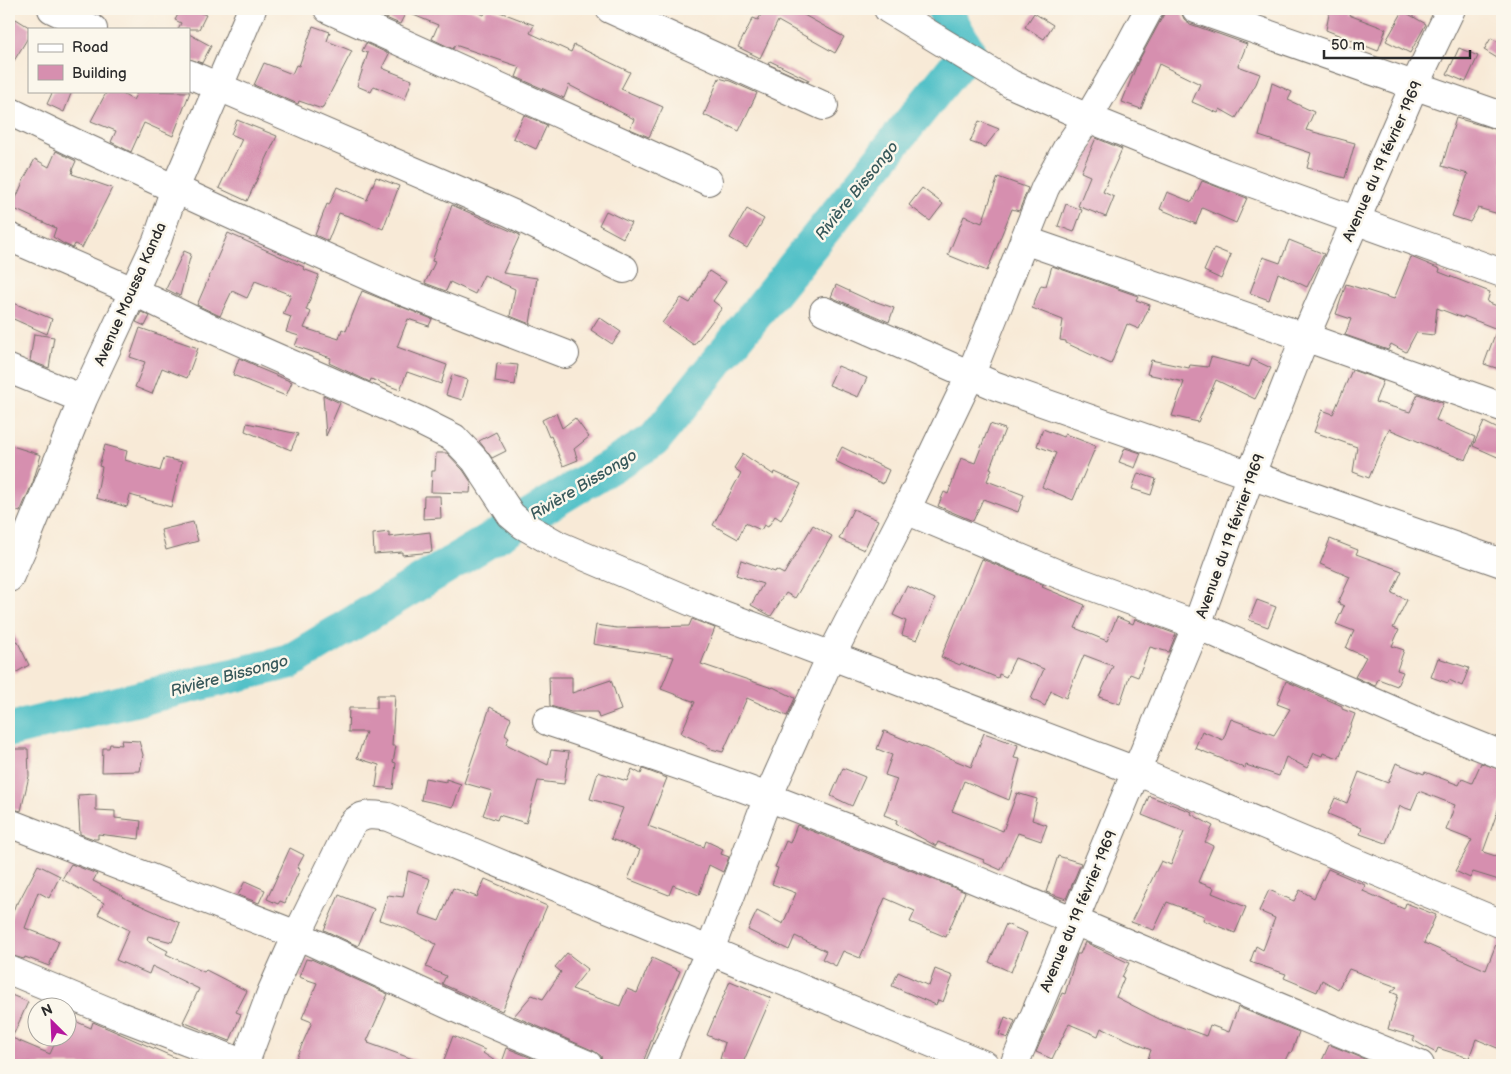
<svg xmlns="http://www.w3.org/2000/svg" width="1511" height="1074" viewBox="0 0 1511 1074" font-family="'Balsamiq Sans',sans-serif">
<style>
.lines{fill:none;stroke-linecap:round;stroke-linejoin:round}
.river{stroke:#53c1c8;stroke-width:35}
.building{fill:#d68faf}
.minor-casing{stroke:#736e67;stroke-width:30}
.minor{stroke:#fff;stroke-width:28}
.labels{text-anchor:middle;stroke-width:5;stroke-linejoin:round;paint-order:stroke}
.street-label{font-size:15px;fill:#2b2b2b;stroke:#fbf7ec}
.water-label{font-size:16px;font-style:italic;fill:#37585a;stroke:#fbf7ec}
</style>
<rect width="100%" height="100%" fill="#fbf7ec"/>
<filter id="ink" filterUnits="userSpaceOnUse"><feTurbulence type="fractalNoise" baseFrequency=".02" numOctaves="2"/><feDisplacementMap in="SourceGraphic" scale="10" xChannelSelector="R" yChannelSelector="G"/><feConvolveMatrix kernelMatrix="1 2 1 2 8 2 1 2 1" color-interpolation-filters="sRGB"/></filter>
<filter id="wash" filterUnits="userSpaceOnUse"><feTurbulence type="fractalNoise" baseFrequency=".0096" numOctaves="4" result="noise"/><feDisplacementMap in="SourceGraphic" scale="20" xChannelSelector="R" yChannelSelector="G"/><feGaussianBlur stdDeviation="1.12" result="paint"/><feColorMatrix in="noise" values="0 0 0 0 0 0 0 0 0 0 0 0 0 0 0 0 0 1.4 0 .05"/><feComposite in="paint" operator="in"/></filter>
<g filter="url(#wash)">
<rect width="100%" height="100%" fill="#f8ead7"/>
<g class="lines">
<!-- river -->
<path class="river" d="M9,730L289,662L654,440L968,51L944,9"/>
</g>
<g id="blocks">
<!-- building -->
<path class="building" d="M181,9H192L206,15L199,29H178L181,23L175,20Z
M382,9H470L484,15L487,9H492L534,25L530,33L571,52L574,45L630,72L621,89L663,107L649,137L630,129L634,119L569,85L564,98L516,77L520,67L455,45L453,49L432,39L438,25L406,12L400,24L379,15Z
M755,9H793L844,37L835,53L778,21L760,58L738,47L753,18L758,20L762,13Z
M1165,9H1180L1184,19L1190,24L1247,44L1238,66L1260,74L1256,84L1236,118L1220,109L1218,113L1192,102L1200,84L1159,64L1141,109L1122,102L1138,62L1163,16Z
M1330,9H1351L1349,15L1386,29L1378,51L1326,30Z
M1403,11L1426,24L1410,53L1386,41Z
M1034,13L1053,25L1044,39L1025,27Z
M16,19L32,29H29V36L9,69V32Z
M313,26L330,32L327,41L352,51L322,109L299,101L298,104L254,85L264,63L292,74L296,65L299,66Z
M189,34L211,46L202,63L189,59Z
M1491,38L1502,44V61L1484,50Z
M366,43L389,54L382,68L412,80L405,99L374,86L371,92L357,86L368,53L362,51Z
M1459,48L1478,56L1466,82L1447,74Z
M770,61L809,80L808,82L768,64Z
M719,78L730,81L757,93L739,131L704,115Z
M1272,83L1292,92L1288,100L1314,112L1306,130L1355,143L1345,178L1307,168L1311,153L1259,136Z
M53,91H72L64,112L47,104Z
M107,91H117L133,100L138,91L190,92L173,136L144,123L131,152L111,142L116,131L91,121Z
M524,115L547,125L536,149L513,138Z
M1456,118L1502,131V215L1478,208L1470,222L1452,216L1468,174L1442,166Z
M237,120L277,136L247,201L219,188L242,139L231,134Z
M979,121L999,129L985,147L970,142Z
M1096,138L1122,149L1103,192L1114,197L1106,217L1078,206L1090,176L1081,172Z
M56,151L76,161L72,170L73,171L72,174L112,188L82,248L75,244L73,248L64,244L53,237L56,228L12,208L25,177L35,159L49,167Z
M376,177L399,186L383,229L360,219V220L339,213L328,241L315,235L327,204L329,205L337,187L367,200Z
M998,177L1028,188L1019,211L1012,209L987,271L948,255L964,216L982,223Z
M1202,181L1247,198L1236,223L1202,208L1196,224L1160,209L1167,192L1192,202Z
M922,188L943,204L930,221L909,205Z
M1066,204L1082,210L1074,232L1058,226Z
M452,205L520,235L503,273L537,278L530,324L510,316L515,289L484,275L475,294L450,282L446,291L425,283L435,262L432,261Z
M747,209L764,219L747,248L730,238Z
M606,211L631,223L623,238L599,225Z
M228,233L304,267L303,269L319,275L306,310L311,312L304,328L339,339L342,329L346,331L362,291L432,319L429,326L408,319L397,347L447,365L441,384L407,372L400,390L371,379L370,382L329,363L331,358L295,346L299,336L286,332L291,317L283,314L291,295L255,281L247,298L232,291L220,316L197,305Z
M1289,240L1324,254L1307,287L1278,273L1269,300L1250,293L1263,257L1280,263Z
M1214,248L1231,255L1221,279L1204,271Z
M184,251L191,254L180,296L166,289Z
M1411,257L1440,269L1439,272L1490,292L1487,302L1502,308V370L1484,364L1497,329L1464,316L1463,318L1437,308L1434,335L1416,333L1406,352L1391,344L1388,350L1345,335L1351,319L1336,314L1346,284L1394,299Z
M1052,266L1138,296L1136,300L1150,305L1139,329L1127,324L1111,364L1066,343V341L1060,340L1063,320L1032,308L1041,285L1046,286Z
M709,271L726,282L713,301L722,308L694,345L662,323L681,298L690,303Z
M836,285L873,302L874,301L894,308L889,322L831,297Z
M9,301L52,319L47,334L9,317Z
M141,312L150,316L145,326L136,322Z
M599,317L621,332L612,344L591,330Z
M140,328L198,348L187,378L162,368L152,394L135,387L145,362L130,357Z
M34,334L54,337L49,368L30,361Z
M1211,357L1249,367L1252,359L1271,368L1255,399L1216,380L1198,422L1172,416L1184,382L1147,374L1151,360L1189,368L1190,365L1208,367Z
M239,358L257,366L256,367L292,382L286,396L233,375Z
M497,363L518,365L515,385L495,382Z
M838,366L867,378L858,397L829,385Z
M1352,370L1383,381L1375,402L1410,412L1418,394L1443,403L1436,420L1475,437L1466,460L1441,451L1389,429L1369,478L1353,472L1357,447L1314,432L1322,410L1333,414Z
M452,375L468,380L462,400L446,395Z
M323,395L340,403L326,436Z
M556,413L562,428L575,418L589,437L574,449L578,460L563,466L551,436L549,437L542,420Z
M1484,422L1502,431V459L1473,446Z
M247,423L298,434L291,450L245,431Z
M990,424L1005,429L990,468L992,469L987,481L1024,495L1018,512L983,499L973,521L938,506L944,492L948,494L961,458L975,463Z
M1043,429L1063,437L1065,434L1096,446L1073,500L1042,487L1056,453L1037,446Z
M496,432L506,451L492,458L479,441Z
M9,445L41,455L33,482L20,512L9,508Z
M105,445L127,451L125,460L160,471L164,458L182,462L171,507L130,495L127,507L96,498L102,467L99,466Z
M842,447L889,470L883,484L835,461Z
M1125,448L1141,453L1135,468L1119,462Z
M436,453H447L463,470L471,482L470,493L431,492L432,471H435Z
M743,454L774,475L775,472L801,484L781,520L775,516L768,527L764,525L761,530L745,523L738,539L713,525L741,473L734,468Z
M1138,473L1156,479L1151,495L1132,489Z
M424,496H440L441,518L423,519Z
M853,509L878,520L864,550L839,539Z
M193,522L198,541L166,550L161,530Z
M813,525L832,536L795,598L786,593L771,616L751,605L763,584L736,575L741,560L775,572L776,570L784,574Z
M389,532V537L430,532L432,552L402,555V552L374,554L373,534Z
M1330,539L1358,550L1356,554L1402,571L1392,593L1407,600L1393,628L1399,630L1392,646L1404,650L1397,670L1403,672L1397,686L1378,679L1375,686L1355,677L1366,657L1346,648L1354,631L1336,624L1344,606L1338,603L1350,577L1320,564Z
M982,559L1044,585L1042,587L1085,605L1075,628L1107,641L1117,617L1133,624L1135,619L1176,634L1169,652L1150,647L1138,677L1130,674L1120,704L1099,697L1113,666L1084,655L1066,698L1051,691L1045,706L1031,699L1044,669L1015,658L1006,677L999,674L998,678L961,663L960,665L941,657Z
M907,586L935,599L917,640L902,635L906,621L893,615Z
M1257,600L1276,607L1268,627L1249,620Z
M692,619L715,628L701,664L772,688L773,687L795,698L787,716L747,698L723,752L707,748L708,746L681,733L695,702L661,689L674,657L593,644L596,625L617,628L689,626Z
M9,624L29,665L15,673L9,659Z
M1438,658L1469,668L1462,686L1449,680L1448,683L1431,677Z
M549,677H572V693L611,680L621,710L599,718L597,712H571L550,706Z
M1286,681L1342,706V709L1355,714L1339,758L1323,753L1322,756L1314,753L1307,768L1286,757L1279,776L1246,765L1245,768L1195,748L1202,731L1223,740L1231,719L1274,735L1290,709L1277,704Z
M377,695H395L392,746H396L393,762L396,763L393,789L376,787L379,765L357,758L366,732H348L349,708H377Z
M490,707L511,718L505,734L509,737L506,744L548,765L551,750L569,752L564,784L538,781L526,823L499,815L497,820L483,815L492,791L464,783Z
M884,731L971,767L984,733L1018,745L1014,758L1020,759L1009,800L964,781L952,811L1003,831L1017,793L1037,799L1032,820L1047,825L1041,841L1018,833L1001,870L983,862L984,860L938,842L936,846L896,824L897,820L884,815L897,779L885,775L892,755L877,749Z
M121,740L139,741L143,755L140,771L102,772L103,748H109L110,744L122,745Z
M9,749H28L29,776L21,811L9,808Z
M1396,763L1424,774L1425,772L1459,785L1462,779L1472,783L1481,763L1502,770V799L1483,852L1502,858V881L1473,872L1470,878L1455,871L1472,840L1446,830L1455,805L1419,791L1411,810L1400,806L1386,843L1360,834L1362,828L1328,814L1335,798L1347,803L1359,772L1388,783Z
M843,768L865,777L852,806L831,796Z
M632,769L641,774L643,769L667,778L648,826L704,847L706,841L723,849L721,854L729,857L723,872L709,865L699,895L673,885L669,895L628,879L640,850L611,839L623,808L590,799L598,772L627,781Z
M425,778L446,782V779L461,784L453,807L421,800Z
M96,794V810L115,811V818L141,821L139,839L98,834V839H94L80,834L78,795Z
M1149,796L1192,812L1191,814L1213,826L1205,842L1213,846L1198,882L1214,888L1212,893L1246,907L1235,933L1203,920L1204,916L1167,902L1154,930L1131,922L1161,861L1171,865L1184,832L1142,815Z
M797,825L965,892L946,937L910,922L915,911L885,898L860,958L843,951L836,966L822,959L826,951L795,936L789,950L748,930L757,911L783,924L796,893L772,884L778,868L775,867L786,841L790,843Z
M290,848L304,855L297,868L300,869L285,903L280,901L278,904L267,899Z
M1058,856L1081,863L1066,899L1046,892Z
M71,864L97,874L93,881L123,896L122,897L180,923L172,942L148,936L147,940L168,951L166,954L204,972L206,970L247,991L236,1012L241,1014L230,1041L183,1022L199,989L152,966L149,974L116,960L129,930L98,914L104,903L62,879Z
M38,865L60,876L49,898L38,892L25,928L59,941L49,966L25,957L24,959L9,955V922L16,903H18Z
M1328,869L1365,885L1363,891L1404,909L1406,903L1436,915L1424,943L1486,970L1498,939H1502V1050L1476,1039L1469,1058L1438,1048L1436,1053L1413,1040L1415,1037L1388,1029L1398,995L1391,992L1397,987L1349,969L1338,989L1322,980L1317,992L1284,978L1286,974L1250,962L1256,946L1263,950L1275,918L1259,911L1269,890L1294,901L1300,890L1314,898Z
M408,871L430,879L419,914L439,921L453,888L477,897L485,879L547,906L502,1011L442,984L446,976L426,967L436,944L402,927L379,920L388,895L403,897Z
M245,881L265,890L259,903L238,895Z
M339,895L374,909L358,946L324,930Z
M1006,924L1027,933L1011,972L989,962Z
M1085,942L1129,963L1122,977L1124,978L1116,997L1159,1019L1206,1036L1210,1025L1229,1032L1238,1007L1299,1032L1291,1053L1289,1052L1283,1065H1146L1151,1050L1101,1028L1098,1036L1069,1024L1052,1059L1036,1052L1062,993L1065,994L1077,954H1080Z
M567,953L588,969L572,989L620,1006L627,989L637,993L652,958L680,971L656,1026H657L642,1065H603L601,1056L594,1051L514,1016L532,995L543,999L561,972L555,967Z
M306,959L311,960V959L388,994L367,1041L369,1042L368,1043L424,1063V1065H293L312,1022L302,1018L317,983L299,977Z
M935,969L953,976L943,1002L938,1000L936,1005L892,986L898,972L929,986Z
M730,981L771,998L742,1065H726L727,1061L720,1059L725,1043L707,1035Z
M9,987L11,988L9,994L28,1002L12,1038L50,1054L58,1036H68V1018L91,1028L93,1022L192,1065H9Z
M1005,1017L1015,1021L1008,1038L999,1035Z
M453,1036L485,1050L483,1053L501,1065L507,1048L549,1065H442Z
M1329,1045L1333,1046L1379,1065H1320Z"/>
</g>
</g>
<g filter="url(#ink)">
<use href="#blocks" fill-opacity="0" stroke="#736e67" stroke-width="1"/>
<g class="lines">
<!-- minor casing -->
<g class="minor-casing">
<path id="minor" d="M52,9L93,29
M328,9L708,181
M610,9L824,106
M888,9L1011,84L1088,118L1224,173L1502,273
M1196,9L1502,116
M189,74L511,213L624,269
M9,111L75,143L258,227L397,289L565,354
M9,237L133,291L205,326L418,420L454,438L475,460L511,515L523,525L558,545L713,611L1136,771L1502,924
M1024,240L1305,337L1502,407
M824,311L996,386L1502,563
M9,369L83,399
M906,510L1058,574L1197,625L1417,721L1502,755
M9,578L25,542L83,399L157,241L175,188L252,9
M547,721C622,746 697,770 770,798C989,881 1203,978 1420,1065
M9,823L297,935L473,1016L588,1065
M9,970L117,1015L248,1065
M244,1065L271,993L297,935L351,825C362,812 373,815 388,817L985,1065
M660,1065L710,950L768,797L831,656L906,510L970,376L1045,188L1067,148L1088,118L1119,65L1149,9
M1014,1065L1197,625L1251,474L1305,337L1414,86L1451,9"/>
</g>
<!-- minor -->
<use href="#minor" class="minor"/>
</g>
</g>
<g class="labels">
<!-- street labels -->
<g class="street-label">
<text transform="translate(1382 161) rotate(-66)" y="5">Avenue du 19 février 1969</text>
<text transform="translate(130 294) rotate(-66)" y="5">Avenue Moussa Kanda</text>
<text transform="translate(1230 536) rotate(-70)" y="5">Avenue du 19 février 1969</text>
<text transform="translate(1078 911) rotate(-67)" y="5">Avenue du 19 février 1969</text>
</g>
<!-- water labels -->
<g class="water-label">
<text transform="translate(856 190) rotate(-51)" y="6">Rivière Bissongo</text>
<text transform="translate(583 484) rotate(-31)" y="6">Rivière Bissongo</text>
<text transform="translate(229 675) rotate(-15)" y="6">Rivière Bissongo</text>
</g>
</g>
<!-- margin -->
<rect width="1511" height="1074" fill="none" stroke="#fbf7ec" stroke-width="30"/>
<!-- legend -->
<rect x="28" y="28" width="162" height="65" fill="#fbf7ec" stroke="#a8a59f"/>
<rect x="38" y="44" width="25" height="8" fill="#ffffff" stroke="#a8a59f"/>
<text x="72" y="52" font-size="15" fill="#2b2b2b">Road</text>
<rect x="38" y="65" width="25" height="15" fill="#d68faf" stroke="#a8a59f"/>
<text x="72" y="78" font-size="15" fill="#2b2b2b">Building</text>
<!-- north arrow -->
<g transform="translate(52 1022) rotate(336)"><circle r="24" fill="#fbf7ec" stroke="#a8a59f"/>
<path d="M0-4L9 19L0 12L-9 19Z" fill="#b5179e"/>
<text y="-8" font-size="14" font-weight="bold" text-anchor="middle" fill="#2b2b2b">N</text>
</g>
<!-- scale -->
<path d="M1324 50v8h146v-8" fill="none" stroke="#2b2b2b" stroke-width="2.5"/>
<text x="1331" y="50" font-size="15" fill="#2b2b2b" stroke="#fbf7ec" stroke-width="4" paint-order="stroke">50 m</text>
</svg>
